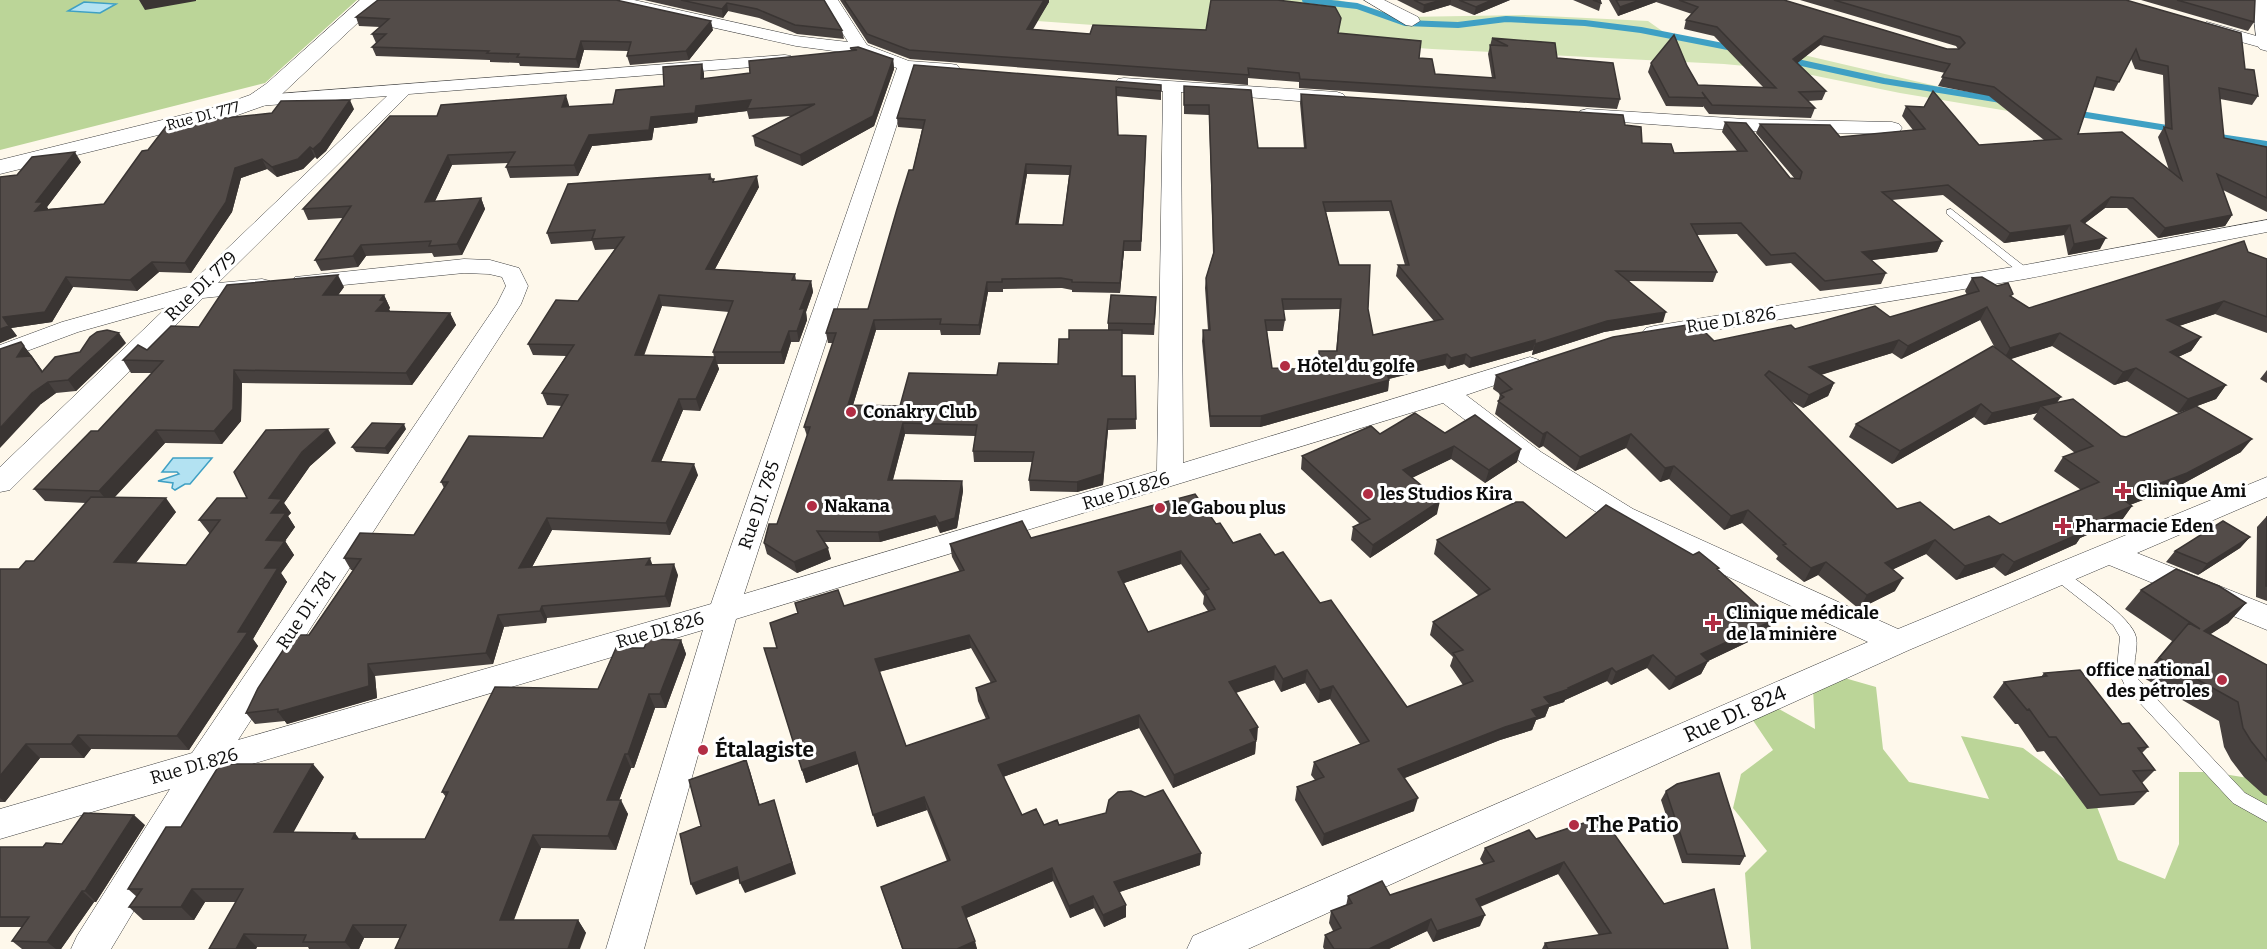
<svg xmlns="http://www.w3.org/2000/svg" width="2267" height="949" viewBox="0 0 2267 949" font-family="Bitter,serif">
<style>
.green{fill:#d5e5b8}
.forest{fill:#bbd598}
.water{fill:#b3e2f2;stroke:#3fa0c4;stroke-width:1.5}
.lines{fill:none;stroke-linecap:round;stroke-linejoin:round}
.stream{stroke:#3fa0c4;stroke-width:6}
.service-casing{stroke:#3f3f3f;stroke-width:1}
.minor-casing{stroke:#3f3f3f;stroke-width:1}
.tertiary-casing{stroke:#3f3f3f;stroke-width:1}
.service{fill:#fff;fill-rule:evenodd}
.minor{fill:#fff;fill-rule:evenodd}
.tertiary{fill:#fff;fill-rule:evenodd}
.wall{fill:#47413f;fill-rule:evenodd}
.shaded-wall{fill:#3a3533}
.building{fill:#534c49;stroke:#3a3533;stroke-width:1.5;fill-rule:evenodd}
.poi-dot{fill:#b22d44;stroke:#fff;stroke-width:2}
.labels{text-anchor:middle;stroke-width:6;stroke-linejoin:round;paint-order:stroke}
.far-street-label{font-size:15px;fill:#0c0c0c;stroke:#fff}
.street-label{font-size:18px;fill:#0c0c0c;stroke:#fff}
.poi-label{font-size:18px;font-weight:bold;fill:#0c0c0c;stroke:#fff;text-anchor:start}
.near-street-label{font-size:21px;fill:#0c0c0c;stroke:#fff}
.near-poi-label{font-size:21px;font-weight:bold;fill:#0c0c0c;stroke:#fff;text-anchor:start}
</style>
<rect width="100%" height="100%" fill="#fef8eb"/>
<!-- green -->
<path class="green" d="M1007,0H1338L1405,17L1525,15L1648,21L1672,38L1761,47L1808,56L1966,93L2044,106L2032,115L1900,93L1787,70L1724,64L1432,49L1009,19Z"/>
<!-- forest -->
<path class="forest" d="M0,0H357L265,83L0,150Z
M1841,677L1876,687L1883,749L1909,782L1989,799L1961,736L2023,748L2095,802L2118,860L2165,879L2179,844V772H2211L2267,781V949H1751L1745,873L1767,851L1733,808L1741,774L1773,750L1750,716L1779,709L1815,729L1813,688Z"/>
<!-- water -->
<path class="water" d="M84,2L116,4L100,13L68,11Z
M173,458H212L190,484H185L175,490L172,488L173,483L158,481L179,474L177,472H162Z"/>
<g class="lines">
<!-- stream -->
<path class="stream" d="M1305,0L1357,6L1405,23L1458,25L1506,19L1585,23L1641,30L1733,48
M1788,60L1884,81L2001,100
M2074,113L2173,129
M2213,136L2267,144"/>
<!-- service casing -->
<g class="service-casing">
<path id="service" d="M1951,209L2029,270V274H2021L1947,214V210Z
M2058,569L2063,570C2080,583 2132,617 2136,637C2139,653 2130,662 2138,679L2245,793L2267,805V822L2233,803L2126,688L2117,668L2120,637L2113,625L2053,578L2051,574L2053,570Z"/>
</g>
<!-- minor casing -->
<g class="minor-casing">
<path id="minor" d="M604,0H634L796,36L848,42L822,0H838L867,45L909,61L951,64L957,65L960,69L957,73L914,72L744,594L1157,471L1163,91L1118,87L1115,83L1118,79L1124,78L1337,92L1343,94L1346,98L1343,102L1337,104L1181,92L1183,463L1530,357L1539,360L1542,365L1539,370L1466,395L1541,452L1633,509L1898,629L2267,477V497L2137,553L2267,605V630L2109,565L1909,650L1248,949H1187L1193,936L1868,642L1613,523L1523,464L1443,403L736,619L644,949H606L703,630L215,775L111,949H71L77,936L170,789L0,839V809L192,753L497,304L506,286L502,277L489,274L464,273L303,289L295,287L292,282L295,277L464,259L490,260L519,268L528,286L521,304L238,740L711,604L897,68L860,54L849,56L841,52L796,46L612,5Z
M1364,0H1384L1418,17L1420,21L1412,26L1406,25Z
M2207,22L2267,39V49L2201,31L2199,27Z
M785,55L791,56L794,60L791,64L409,94L218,283L262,279L270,281L273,286L270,291L203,298L10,490L0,492V467L167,307L78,332L0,361V345L62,322L187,287L387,96L258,106L251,104L249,100L251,96Z
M1587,109L1745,119L1892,122L1899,124L1902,128L1899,132L1892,134L1745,131L1580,119L1578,115L1580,111Z
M2267,220V232L2025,279L1654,340L1646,338L1642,333L1646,328L1654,326L2025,265Z"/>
</g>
<!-- tertiary casing -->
<g class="tertiary-casing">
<path id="tertiary" d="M360,0H382L282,94L266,105L235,116L0,174V160L219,106L250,95L266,84Z
M2252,0H2267V51L2260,49L2257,45Z"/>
</g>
<!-- service -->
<use href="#service" class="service"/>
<!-- minor -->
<use href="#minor" class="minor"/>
<!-- tertiary -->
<use href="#tertiary" class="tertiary"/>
</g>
<!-- wall -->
<path class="wall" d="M644,0H824L842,30L844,39L797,34L759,18L728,11L723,18Z
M840,0H1049V2L1032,29L1090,34L1206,30L1339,33L1419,58L1435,74L1492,78L1488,54L1492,38L1557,58L1620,99L1617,109L1299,88V82L1248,78V85L910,59L868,43Z
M1397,0H1510L1474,15L1450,5L1423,13Z
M1573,0H1600L1601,3L1599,11Z
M1609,0H1784L1947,49H1958L1956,46L1800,0H2126L2245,69L2258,96L2252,105L2220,99L2224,138L2267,147V212L2223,190L2232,215L2225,226L2158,238L2127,208H2105L2085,223L2100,249L2068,255L2064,235L2004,243L1943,195L1892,200L1942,241L1937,252L1871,260L1886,273L1881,284L1820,291L1791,263L1766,266L1737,234L1697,235L1717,272L1713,282L1629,281L1663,322L1604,332L1532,355L1533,350L1469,368L1464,364L1448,369L1445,365L1389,379L1388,391L1260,427H1210L1202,341L1203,330H1208L1205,288L1206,278L1213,254L1209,115L1184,114V86L1251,90L1258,148H1304L1300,103L1301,94L1625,125L1642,143L1674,153L1737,151L1722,132L1725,122L1790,178L1795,179L1756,133L1760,124L1840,137L1913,130L1902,116L1906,106L1979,145L2044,140L1989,96L1938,86L1945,73L1820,45L1797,63L1826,91L1822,100L1808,101L1815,108L1811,118L1709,114L1703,106V107L1666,106L1648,72L1651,63L1687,66L1698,85L1763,87L1714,36L1684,29L1686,20L1692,14L1656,2L1618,16ZM2131,59L2135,69L2163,75L2165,128L2164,127L2158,137L2169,170L2078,134L2094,87L2114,91ZM1389,211L1405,265H1398L1396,276L1434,321L1373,335L1368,309L1339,265L1326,212ZM1340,309L1336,351H1319L1317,362L1318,370L1272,368L1267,331H1283L1285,320L1283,310Z
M2141,0H2255L2254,22L2248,31Z
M356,17L713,30L689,60L630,65L627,56L628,51L584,50L579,68L520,66L519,63L490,62V60L376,56L372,47L376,43L372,34L380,27L359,26Z
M850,48L893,59L894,69L874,126L802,166L755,146L753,136L791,116L749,119L747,111L698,117L697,123L654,128L652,140L592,146L578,176L510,178L506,167L509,163L452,165L435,201L481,198L485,209L462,255L434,257L432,253L366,256L358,267L321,271L315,260L343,218L308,220L303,209L437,116L569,105V107L613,104L664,86L704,73V79L750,73L851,51Z
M914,65L1161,85V100L1116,96L1118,135L1146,146L1141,251H1124L1120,293L1072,292V290L1062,288L1003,289V292H988L980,335H941L940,330H876L853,405L900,406L997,375L1058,364L1069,339L1108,330V323L1156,307L1154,335L1122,334V376H1135L1136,429L1108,430L1103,485L1077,492L1030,491L1029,480L1032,462H974L973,451L975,436L905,434L893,480L962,481L963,491L957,528L940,533L937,526L880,542H824L831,559L797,573L767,554L764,543L777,524L807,436L804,427L833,343H828L826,333L868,309L913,170L922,129L898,127L897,118ZM1027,174L1069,175L1063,225L1018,224Z
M354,109L326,151L317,159L315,157L303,169L277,177L267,169L241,178L232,212L191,273L159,272L137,291L73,287L52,322L11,328L17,336L0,343V177L17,175L81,162L47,207L48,209L104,204L148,150Z
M710,174L712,179H714V181L759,187L715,269L795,274L796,280L811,281L813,292L806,312L807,320L799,342H791L784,364H717L719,369L700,411L683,410L661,462L698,475L670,535L552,530L532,567L653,565L678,575L670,607L547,618L546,623L504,627L493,664L375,676L377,698L287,724L285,721L255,724L246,713L309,635L353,570H351L344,558L414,535L444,488L441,482L543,438L562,406L547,405L542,393L566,356L533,355L528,344L578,301L615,249L595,250L592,241L551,244L547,233ZM662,306L729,312L713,352L714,357L644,356Z
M2248,252L2267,259V333L2215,314L2179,326L2201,337L2191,351L2178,357L2226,385L2216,399L2178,413L2127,381L2114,385L2052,346L2010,359L2057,403L2121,436L2241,452L2177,487L2130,505L2132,506L2122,520L2080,538L2076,544L2005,576L1994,567L1956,580L1926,554L1893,569L1895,591L1859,609L1818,575L1804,582L1776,559L1778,556L1742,523L1724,530L1669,479L1660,482L1626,448L1575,471L1543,446L1539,448L1495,414L1500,394L1493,389L1496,375L1696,333L1714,341L1890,317L1967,295L1965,291L1972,278L2011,296L2029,308ZM1980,320L1995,348L1856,424L1849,437L1892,464L1974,417L1984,425L2037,413L2033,419L2075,453L2063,457L2054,471L2081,490L2000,524L1954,530L1897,509L1789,400L1803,408L1828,396L1834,383L1821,375L1892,353L1901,359Z
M344,287L338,295H384L390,308L389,309L390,312L450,313L456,325L412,385L242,383L241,421L222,444L165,443L115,497L176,512L136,563L186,565L210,534L199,520L247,498L336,443L310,466L284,503L291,513L288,516L295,527L285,541L294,555L281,573L287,582L253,639L258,646L189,750L91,749L84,758H40L5,802H0V569H19L34,561L86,503L45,501L34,489L98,431L152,373H131L123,360L199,327Z
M21,342L43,372L126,343L76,391L56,393L41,404Z
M2267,370V383L2260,379Z
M406,429L388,454L356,452L352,447Z
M1445,433L1517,462L1485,483L1451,459L1412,478L1437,514L1370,558L1351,540L1353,527L1360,524L1301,469L1302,456L1380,434Z
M2267,516V601L2256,597L2257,527Z
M1216,524L1233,543L1275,555L1320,603L1407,707L1463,685L1450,666L1453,657L1430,635L1433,622L1479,596L1434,554L1437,540L1566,538L1718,570L1767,633L1708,661L1701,674L1669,690L1647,668L1611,685L1607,681L1565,700L1564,702L1549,707L1545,717L1536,720L1532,730L1500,740L1404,778L1414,811L1322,846L1295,800L1297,787L1315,780L1311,775L1314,762L1360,744L1330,699L1318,703L1305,683L1281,692L1274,680L1236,693L1257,740H1256L1255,754L1173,788L1139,728L1003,777L1022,815L1044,825H1059L1200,865L1119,892L1126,917L1104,927L1094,908L1070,918L1053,881L966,918L977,949H902L881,887L947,861L927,810L877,827L858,764L806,783L764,648H777L844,606L960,572L952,557L950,544ZM1181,564L1204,596L1203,604L1208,611L1148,632L1124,583ZM971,648L991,683L976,688L978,701L986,719L906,746L879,672Z
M2250,537L2240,548L2198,575L2166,562L2175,551Z
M2141,590L2246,603L2228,623L2210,634L2267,665V796L2264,795L2244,777L2231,760L2224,747L2219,721L2142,677L2172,641L2125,609Z
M681,640L686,654L666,708H655L634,768H631L619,800L628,814L616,850L541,848L514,920H578L586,933L400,938H364L359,949H309L308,947H257L256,949H209L236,902H205L194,920H143L129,907L137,897L128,889L181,827L324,777L293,832L360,839H425L446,797L442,792L598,689L644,648Z
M2044,673L2122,724L2148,747L2142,753L2155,770L2142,783L2148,791L2134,805L2087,809L2044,751L2037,752L2018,724H2015L1993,697L2004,682L2041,677Z
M1666,791L1745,856L1740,865L1682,863L1661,800Z
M145,825L96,902H94L61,949H22L12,941L22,927H0V847H43L62,844Z
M1536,839L1664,904L1728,949H1542L1545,943L1599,935L1558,874L1480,907V926L1433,942L1427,931L1389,949H1324L1323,947L1325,935L1333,931L1329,923L1331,911L1346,906L1348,896L1390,895L1484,865L1480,859L1485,848Z"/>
<!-- shaded-wall -->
<path class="shaded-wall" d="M139,0H196V1L145,10Z
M1044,0H1049V2L1028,38L1027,29Z
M1441,0H1451L1450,5L1423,13L1424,5Z
M1492,0H1510L1474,15L1476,7Z
M1640,0H1657L1656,2L1618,16L1620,7Z
M727,3L728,11L723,18L722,9Z
M711,21L713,30L689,60L686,51Z
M1824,36L1820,45L1790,69L1793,59Z
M581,41L584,50L579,68L576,59Z
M893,59L894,69L874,126L802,166L800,155Z
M702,64L704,73V89L701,79Z
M566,95L569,105L566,117L562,107Z
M350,100L354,109L326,151L317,159L313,149Z
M751,100L747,109V111L698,117L697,123L654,128L652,140L592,146L578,176L574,165L589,135L651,117L696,106Z
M310,147L315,157L303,169L277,177L272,167Z
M75,152L81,162L47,207L50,212L35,211L36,202Z
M448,155L452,165L430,212L425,202Z
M262,159L267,169L241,178L232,212L191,273L185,263L235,168Z
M1026,164L1027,174L1017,233L1016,224Z
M757,176L759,187L709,280L706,269Z
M2111,197L2105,208L2075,231L2081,221Z
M481,198L485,209L462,255L457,244Z
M2232,215L2225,226L2158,238L2165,228Z
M2070,225L2064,235L2004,243L2010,233Z
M2106,238L2100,249L2068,255L2074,244Z
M1124,241V251L1120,293V283Z
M1942,241L1937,252L1857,262L1862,252Z
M361,245L366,256L358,267L353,256Z
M152,262L159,272L137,291L130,280Z
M338,275L344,287L329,308L323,295Z
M66,277L73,287L52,322L11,328L17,336L0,343V329L3,317Z
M811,281L813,292L806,312L807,320L799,342L797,331L800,309Z
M987,282L988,292L980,335L979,325Z
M384,295L390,308L389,309L391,313L376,311L380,300Z
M659,295L662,306L639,367L635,355Z
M2224,301L2215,314L2158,333L2167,320Z
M1987,307L1980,320L1901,359L1908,346Z
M1666,312L1663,322L1604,332L1532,355L1535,344L1607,321Z
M450,313L456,325L412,385L406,373Z
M874,320L876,330L850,415L848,405Z
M789,331L791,342L784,364L781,352Z
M119,333L126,343L76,391L68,380Z
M2060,333L2052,346L2002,362L2010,348Z
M2201,337L2191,351L2161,365L2170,352Z
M1535,340L1533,350L1469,368L1471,358Z
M1899,340L1892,353L1803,380L1809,367Z
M24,346L32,356L51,383L31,357H17Z
M1447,354L1445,365L1384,380L1386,369Z
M1466,354L1464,364L1448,369L1451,358Z
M715,357L719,369L700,411L696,399Z
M2136,368L2127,381L2114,385L2123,372Z
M234,370L242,383L241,421L222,444L214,431Z
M1389,380L1388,391L1260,427L1261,416Z
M48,382L56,393L41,404L0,448V428L32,393Z
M1834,383L1828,396L1803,408L1809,395Z
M2226,385L2216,399L2178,413L2188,399Z
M2061,397L2052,410L2041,406L2037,413L1984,425L1992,413Z
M679,399L683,410L656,473L652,461Z
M1981,404L1974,417L1892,464L1900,451Z
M1108,419V430L1103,485L1077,492V482Z
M903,423L905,434L890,490L888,480Z
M404,424L406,429L388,454L385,448Z
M328,429L336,443L310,466L284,503L291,513L288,516L295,527L285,541L294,555L281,573L287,582L253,639L258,646L189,750L177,736L238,632L265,568L266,540L271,513L269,498L302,452Z
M156,430L165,443L109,503L99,491Z
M1547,432L1543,446L1539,448L1543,434Z
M1631,434L1626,448L1575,471L1580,457Z
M2252,439L2241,452L2177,487L2111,512L2121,498Z
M1454,446L1451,459L1401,483L1403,470Z
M1521,449L1517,462L1485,483L1489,470Z
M694,464L698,475L670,535L666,523Z
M1674,466L1669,479L1660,482L1665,468Z
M962,481L963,491L957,528L940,533L939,523Z
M166,498L176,512L125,576L114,562Z
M1440,501L1437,514L1370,558L1373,545Z
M2132,506L2122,520L2080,538L2076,544L2005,576L2014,562L2081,528Z
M1748,510L1742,523L1724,530L1731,516Z
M935,516L937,526L880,542L878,532Z
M547,518L552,530L525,580L519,568Z
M2250,537L2240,548L2198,575L2207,564Z
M1935,540L1926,554L1877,577L1885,563Z
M828,548L831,559L797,573L794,562Z
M1181,551V564L1118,585V572Z
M2003,554L1994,567L1956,580L1965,566Z
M650,558L654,569L646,565Z
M1826,562L1818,575L1804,582L1811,568Z
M674,564L678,575L670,607L665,596Z
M1903,578L1895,591L1859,609L1867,595Z
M2246,603L2228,623L2186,650L2204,631Z
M542,606L547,618L546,623L540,611Z
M498,615L504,627L493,664L486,653Z
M1774,620L1767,633L1708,661L1701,674L1669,690L1676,677L1701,654Z
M969,635L971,648L878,672L875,659Z
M681,640L686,654L666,708L660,694Z
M1653,655L1647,668L1611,685L1616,672Z
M368,664L375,676L377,698L287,724L278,712Z
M1275,666L1274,680L1228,695L1229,682Z
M1612,668L1607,681L1565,700L1564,702L1549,707L1545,717L1536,720L1532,730L1500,740L1395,782L1398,769L1532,710L1544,697Z
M1307,670L1305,683L1281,692L1283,679Z
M1333,686L1330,699L1318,703L1320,690Z
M649,694L655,708L634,768L628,754Z
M1139,715V728L1000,778L998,765Z
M1258,727L1257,740L1248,743L1250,730Z
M78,735L91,749L84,758L71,744Z
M1256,741L1255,754L1173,788L1174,775Z
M26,744L40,758L5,802L0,798V776Z
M855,752L858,764L806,783L802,770Z
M625,754L631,768L614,814L607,800Z
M746,760L750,771L763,816L759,805Z
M313,764L324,777L286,846L274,832Z
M924,797L927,810L877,827L873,815Z
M1418,798L1414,811L1322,846L1324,834Z
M621,800L628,814L616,850L608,836Z
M774,800L796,874L745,893L740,883Z
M134,815L145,825L96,902L85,891Z
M355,833L365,847L352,839Z
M533,835L541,848L509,932L500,920Z
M1201,853L1200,865L1114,894V882Z
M1564,862L1558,874L1471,910L1476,899Z
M737,867L741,878L696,895L691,884Z
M1052,868L1053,881L964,919L962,907Z
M192,889L205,902L194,920L181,907Z
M82,891L94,902L61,949H56L47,942Z
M1093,896L1094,908L1070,918L1069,906Z
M1126,905V917L1104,927L1103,915Z
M1485,915L1480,926L1433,942L1437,931Z
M1431,919L1427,931L1389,949H1369Z
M578,920L586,933L580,949H568Z
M353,925L364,938L359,949H351L345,942Z
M244,934L257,947L256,949H236Z
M975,941L977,949H957Z"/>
<!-- building -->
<path class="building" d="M378,0H616L711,21L686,51L627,56L631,42L581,41L576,59L517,57L519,54L487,53L489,51L372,47L386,34H372L389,19L356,17Z
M681,0H824L842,30L795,25L757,9L727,3L722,9Z
M844,0H1044L1027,29L1090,34L1093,25L1206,30L1211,0H1277L1335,7L1341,18L1338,33L1421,41L1419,58L1432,59L1435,74L1495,78L1490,45L1508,46L1492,38L1555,43L1557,58L1613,63L1620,99L1300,79L1299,73L1248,68L1249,75L909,50L867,34Z
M1414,0H1441L1424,5Z
M1459,0H1492L1476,7Z
M1593,0H1600L1601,3Z
M1616,0H1640L1620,7Z
M1679,0H1784L1947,49H1959L1965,43L1960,37L1834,0H2126L2241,33L2245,69L2254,70L2258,96L2219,88L2224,138L2267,147V198L2217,174L2232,215L2165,228L2133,198L2111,197L2081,221L2106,238L2074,244L2070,225L2010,233L1948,185L1882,192L1942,241L1862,252L1886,273L1825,281L1795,253L1771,255L1741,223L1691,224L1717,272L1616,271L1666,312L1607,321L1535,344V340L1471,358L1466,354L1451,358L1447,354L1386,369L1389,380L1261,416H1210L1203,330H1210L1206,278L1214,252L1209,105H1184V86L1251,90L1258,148H1306L1301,94L1623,115L1625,125L1641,127L1642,143L1671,144L1674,153L1747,151L1725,122L1746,123L1790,178L1800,179L1802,172L1760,124L1830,125L1840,137L1925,129L1906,106L1924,107L1933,91L1979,145L2061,139L1994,87L1942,77L1950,64L1824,36L1793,59L1826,91L1799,92L1815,108L1712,105L1702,92L1706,98L1669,97L1651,63L1674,35L1687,66L1698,85L1776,88L1717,27L1686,20L1698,7ZM2136,49L2140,60L2168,66L2172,129L2164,127L2182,180L2122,132L2078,134L2097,77L2119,82ZM1391,201L1409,265H1398L1443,319L1373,335L1368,309L1370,265H1339L1323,202ZM1282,299H1341L1337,351H1319L1321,370L1272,368L1265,320H1285Z
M2177,0H2255L2254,22Z
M858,47L893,59L873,116L800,155L753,136L815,104L747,109L751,100L696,106L695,113L651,117L649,130L589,135L574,165L506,167L515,152L448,155L425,202L481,198L457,244L429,246L431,241L361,245L353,256L315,260L351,206L303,209L390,116H437L441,105L566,95L562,107L613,104L616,90L664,86L663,67L702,64L701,79L750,73L749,61L857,50L850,48Z
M914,65L1161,85V91L1116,87L1118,135L1146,136L1141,241H1124L1120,283L1072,282V280L1061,278L1002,279V282H987L979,325L940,324L941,319L874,320L848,405L900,406L909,373L997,375L999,363L1058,364L1059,339H1069V330H1122V376H1135L1136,419H1108L1102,474L1077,482L1029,480L1034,452L973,451L977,425L903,423L888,480L962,481L955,518L939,523L935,516L878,532L817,531L828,548L794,562L764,543L769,524H777L810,427H804L836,333H826L834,309H868L897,209L909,170H913L925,120L897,118ZM1026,164L1071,166L1063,225L1016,224Z
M350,100L321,142L313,149L310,147L298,159L272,167L262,159L235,168L226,202L185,263L152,262L130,280L66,277L45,312L3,317L9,326L0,329V177L17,175L32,157L75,152L36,202H43L35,211L104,204L142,151L148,150L168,124L272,113L281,101Z
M710,174L709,179H714L713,182L757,176L706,269L795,274L792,280L811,281L800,309L805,308L797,331H789L781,352H713L733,301L659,295L635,355L715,357L696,399H679L652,461L694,464L666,523L547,518L519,568L650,558L646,565L674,564L665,596L542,606L540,611L498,615L486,653L368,664L369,686L278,712V709L246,713L258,688L293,635H309L361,559L344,558L360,533L414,535L448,482H441L469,436L543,438L568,395L542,393L574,345L528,344L556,300L578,301L624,237L592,239L595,230L547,233L568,184Z
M2244,241L2248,252L2267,259V317L2224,301L2167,320L2201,337L2170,352L2226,385L2188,399L2136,368L2123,372L2060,333L2010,348L1987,307L1908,346L1899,340L1809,367L1834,383L1809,395L1769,371L1765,375L1897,509L1920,502L1954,530L1989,516L2000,524L2099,482L2063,457L2093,446L2041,406L2073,399L2121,436L2126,437L2196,406L2252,439L2187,473L2121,498L2132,506L2081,528L2086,531L2014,562L2003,554L1965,566L1935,540L1885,563L1903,578L1867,595L1826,562L1811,568L1783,545L1786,544L1748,510L1731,516L1674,466L1665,468L1631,434L1580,457L1547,432L1543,434L1498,401L1504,397L1500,394L1512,389L1496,375L1613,337L1687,325L1696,333L1704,331L1714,341L1791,325L1795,329L1875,306L1890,317L1979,291L1972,278L1982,277L1997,286L2008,283L2013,294L2010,296L2029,308Z
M338,275L323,295H384L380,300L385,301L376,311L450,313L406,373L234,370L233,409L214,431L156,430L99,491L34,489L91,431H98L163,361L123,360L138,345L147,350L171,326L199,327L227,285Z
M1111,295L1156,297L1154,324L1108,323Z
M107,330L119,333L68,380L48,382L32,393L0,428V349L21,342L24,346L17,357L31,356L42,372L55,357L80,352L90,337L97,332Z
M1993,346L2061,397L1992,413L1981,404L1900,451L1856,424Z
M1415,413L1445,433L1475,415L1521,449L1489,470L1454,446L1403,470L1440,501L1373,545L1353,527L1370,519L1302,456L1371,426L1380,434Z
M372,423L404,424L385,448L352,447Z
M328,429L302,452L269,498L282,499L271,513H286L266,540L285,541L265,568H278L238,632H248L177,736L78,735L71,744H26L0,776V569H19L26,561H34L91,497L166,498L114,562L186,565L220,520H199L217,498H247L234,472L266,430Z
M1195,494L1216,524L1220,523L1233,543L1260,534L1275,555L1283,552L1320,603L1331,600L1407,707L1473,681L1453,653L1463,650L1433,622L1490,589L1437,540L1516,502H1523L1566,538L1606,505L1693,555L1699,552L1719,568L1717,569L1774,620L1701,654L1708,661L1676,677L1653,655L1616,672L1612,668L1568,688L1569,689L1544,697L1550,704L1532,710L1537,717L1505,727L1398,769L1418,798L1324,834L1297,787L1324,777L1314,762L1369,741L1333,686L1320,690L1307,670L1283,679L1275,666L1229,682L1258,727L1250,730L1256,741L1174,775L1139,715L998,765L1022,815L1036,809L1044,825L1057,820L1059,825L1106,813L1109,800L1118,792L1131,791L1145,797L1163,790L1201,853L1114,882L1126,905L1103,915L1093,896L1069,906L1052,868L962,907L975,941L957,949H903L881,887L950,860L924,797L873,815L855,752L802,770L764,648H777L770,623L798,613L795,603L838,590L844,606L964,570L950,544L1022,521L1031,538ZM1181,551L1209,589L1204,591L1215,609L1148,632L1118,572ZM969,635L996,681L976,688L989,718L906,746L875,659Z
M2267,516V586H2266Z
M2223,521L2250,537L2207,564L2175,551Z
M2176,569L2219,586L2246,603L2204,631L2267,665V761L2251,741L2243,728L2238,702L2159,658L2189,623L2200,629L2141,590Z
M648,639L681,640L660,694H649L628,754H625L607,800H621L608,836L533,835L500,920H578L568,949H395L406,925H353L345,942H303L306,935L244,934L236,949H209L243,889H192L181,907H129L142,889H128L166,827H181L220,764H313L274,832L355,833L352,839H425L448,792H442L495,687L598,689L616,648H644Z
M2080,670L2122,724L2129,723L2148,747L2138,748L2155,770L2133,771L2148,791L2100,795L2056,737H2049L2029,709L2027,710L2004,682L2047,676L2044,673Z
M746,760L759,805L774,800L792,863L740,883L737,867L691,884L680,834L701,826L689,780Z
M1719,773L1745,856L1687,854L1666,791L1677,784Z
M84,813L134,815L85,891H82L47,942L12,941L29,917H0V847H43L46,843L62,844Z
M1602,817L1664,904L1714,889L1728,949H1548L1545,943L1611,933L1564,862L1476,899L1485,915L1437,931L1431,919L1369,949H1334L1325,935L1341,928L1331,911L1352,903L1348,896L1382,881L1390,895L1494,861L1485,848L1529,830L1536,839Z"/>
<!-- markers -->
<g class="poi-dot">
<circle cx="1285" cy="366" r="6"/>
<circle cx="851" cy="412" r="6"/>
<path d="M2120 482h6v6h6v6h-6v6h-6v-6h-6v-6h6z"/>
<circle cx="1368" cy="494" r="6"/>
<circle cx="812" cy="506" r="6"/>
<circle cx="1160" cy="508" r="6"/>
<path d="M2060 517h6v6h6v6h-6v6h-6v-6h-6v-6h6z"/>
<path d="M1710 614h6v6h6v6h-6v6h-6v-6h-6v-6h6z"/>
<circle cx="2222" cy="680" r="6"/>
<circle cx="703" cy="750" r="6"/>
<circle cx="1574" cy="825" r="6"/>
</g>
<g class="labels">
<!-- far-street labels -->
<g class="far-street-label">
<text transform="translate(203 116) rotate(-15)" y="5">Rue DI. 777</text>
</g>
<!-- street labels -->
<g class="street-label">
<text transform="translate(201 286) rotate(-44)" y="6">Rue DI. 779</text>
<text transform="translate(1731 320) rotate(-9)" y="6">Rue DI.826</text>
<text transform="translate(1126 491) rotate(-17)" y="6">Rue DI.826</text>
<text transform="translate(759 505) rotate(-71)" y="6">Rue DI. 785</text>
<text transform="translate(306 610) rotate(-56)" y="6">Rue DI. 781</text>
<text transform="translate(660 630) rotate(-16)" y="6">Rue DI.826</text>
<text transform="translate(194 766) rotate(-16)" y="6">Rue DI.826</text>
</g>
<!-- poi labels -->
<g class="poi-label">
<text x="1297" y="372">Hôtel du golfe</text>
<text x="863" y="418">Conakry Club</text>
<text x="2136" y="497">Clinique Ami</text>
<text x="1380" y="500">les Studios Kira</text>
<text x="824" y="512">Nakana</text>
<text x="1172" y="514">le Gabou plus</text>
<text x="2075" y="532">Pharmacie Eden</text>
<text x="1726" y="619">Clinique médicale<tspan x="1726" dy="21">de la minière</tspan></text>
<text x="2210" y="676" text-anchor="end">office national<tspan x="2210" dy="21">des pétroles</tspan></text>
</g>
<!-- near-street labels -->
<g class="near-street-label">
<text transform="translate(1735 714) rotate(-24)" y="7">Rue DI. 824</text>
</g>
<!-- near-poi labels -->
<g class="near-poi-label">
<text x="715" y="757">Étalagiste</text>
<text x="1586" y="832">The Patio</text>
</g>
</g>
</svg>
